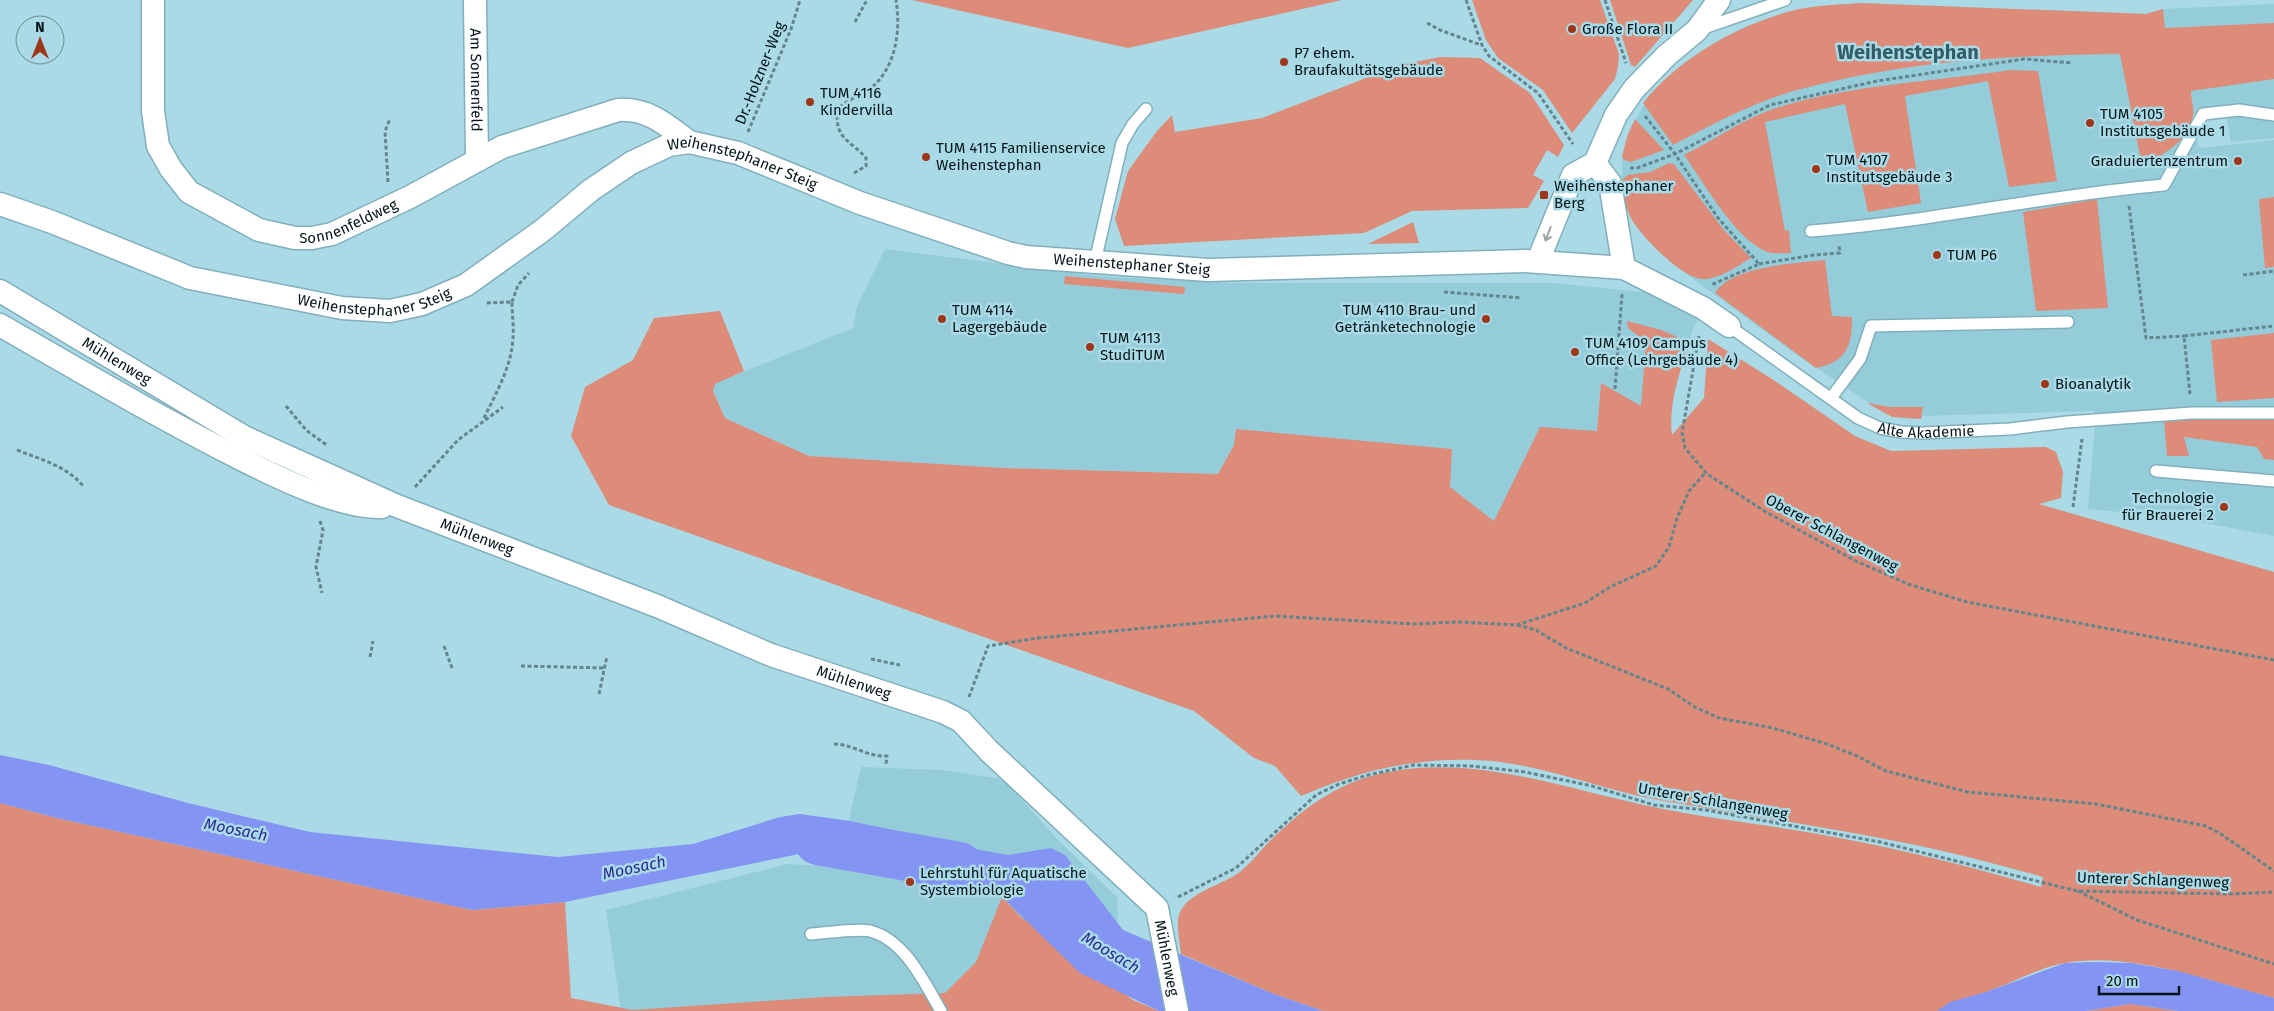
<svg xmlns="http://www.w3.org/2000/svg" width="2274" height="1011" viewBox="0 0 2274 1011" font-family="'Fira Sans',sans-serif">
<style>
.built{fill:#95ccda}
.green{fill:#dc8c78}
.water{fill:#8494f3}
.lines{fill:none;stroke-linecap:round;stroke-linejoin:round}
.river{stroke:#8494f3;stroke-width:48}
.lane-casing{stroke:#81afbb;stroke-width:14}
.street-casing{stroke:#81afbb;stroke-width:25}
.path{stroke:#63858e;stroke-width:3;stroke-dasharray:4 2.5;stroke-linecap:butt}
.lane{stroke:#fff;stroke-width:11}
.street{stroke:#fff;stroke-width:22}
.oneway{stroke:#9ba1a3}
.poi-dot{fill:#9e361c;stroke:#aadae5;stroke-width:2}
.labels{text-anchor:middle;stroke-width:5;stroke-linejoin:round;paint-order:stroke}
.poi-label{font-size:15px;fill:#04151a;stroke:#aadae5;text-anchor:start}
.street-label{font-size:15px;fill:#04151a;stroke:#aadae5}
.water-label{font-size:16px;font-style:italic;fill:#2b2995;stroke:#aadae5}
.district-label{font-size:20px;font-weight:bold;fill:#315d68;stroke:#aadae5}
</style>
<rect width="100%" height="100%" fill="#aadae5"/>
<!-- built -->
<path class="built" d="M1860,3L2146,14L2163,9L2274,4V138L2231,142L2226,115L2199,118L2193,114L2191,91L2179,118L2189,127L2200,148L2274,140V536L2173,517L2088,509L2095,424L2094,411L1923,416L1921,419L1902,418L1886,414L1797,355L1677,267L1647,240L1632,219L1622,185V156L1628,134L1650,94L1690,59L1740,29L1791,11L1820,6Z
M885,249L1097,276L1234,283H1553L1652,293L1699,318L1694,326L1676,383L1670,418L1547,562L1416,461L1234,445L1218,474L1004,468L809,456L725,418L713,390L715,383L853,328L857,306Z
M861,767L941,770L1003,779L1061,843L1117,897L1120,1011H621L606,910L788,864L838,867Z"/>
<!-- green -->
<path class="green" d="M912,0H1342L1128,48Z
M1472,0H1600L1619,54L1618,67L1615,79L1572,133L1543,90L1498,58L1486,40Z
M1610,0H1693L1635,67L1631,65Z
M1860,3L2146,14L2163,9L2165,28L2274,23V79L2191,91C2191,98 2194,107 2193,115C2190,140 2162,156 2142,166L2120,54C2015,55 1907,61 1805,88C1759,99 1715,123 1673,145L1643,103C1679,58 1736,26 1791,11C1814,5 1837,5 1860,3Z
M1440,57L1480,58L1530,93L1564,145L1558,157L1547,150L1533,175L1544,181L1528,208L1412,211L1364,233L1124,246L1115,219L1128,171L1157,131L1172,115L1175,132L1262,118L1400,65Z
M2010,70L2038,71L2057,181L2009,187L1988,81L1905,96L1921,203L1868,212L1845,104L1765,122L1785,231L1789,230L1791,253C1781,253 1770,255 1761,249C1732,233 1704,183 1684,155C1716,139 1746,117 1779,107C1854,84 1933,82 2010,70Z
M1635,119L1664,150L1631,162L1624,160L1622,156L1628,134Z
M1669,163L1674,164L1724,230L1751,258C1738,266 1718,280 1702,279C1682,278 1642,237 1632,220C1626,208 1620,192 1623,179L1628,175L1650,172Z
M2274,197V267L2265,268L2259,199Z
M2097,199L2108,308L2036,311L2023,212Z
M1413,222L1419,243L1368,244Z
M1825,260L1832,316L1852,317C1852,346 1847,362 1816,368L1715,293C1731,266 1796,263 1825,260Z
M1065,276L1185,287L1184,294L1064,284Z
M720,311L744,371L715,384L713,391L725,418L809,456L1004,468L1218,474L1234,445L1236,429L1452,449L1450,487L1494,521L1540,427L1597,431L1601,383L1641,406L1646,342L1628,328L1627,321L1661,330L1689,342C1680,373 1668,403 1672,435L1704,398L1708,339L1772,379L1855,436L1891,451L2046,447L2056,452L2063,472L2061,498L2039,504L2274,572V998C2211,982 2131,951 2065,963C2041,967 2016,981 1994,989C1974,997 1955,999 1937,1011H1323L1274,994L1181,954C1180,943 1176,925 1179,915C1187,891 1223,886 1241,871C1251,863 1259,852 1268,843C1297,814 1328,789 1368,777C1462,749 1561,788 1653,807C1711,819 1771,825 1829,836C1901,849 1972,867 2041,887L2043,877C1989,862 1935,848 1880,838C1806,824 1732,813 1658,800C1597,789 1538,762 1475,760C1412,758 1359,771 1301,796L1275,766L1254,758L1194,711L609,505L571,436L585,387L633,360L654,318Z
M2274,333V398L2217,402L2211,340Z
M1867,403L1890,407H1923L1921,419L1892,417Z
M2274,414V460L2264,459L2257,447L2184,437L2189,456H2167L2164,421Z
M0,803L57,818L472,910L565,902L571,998L633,1010L824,997L945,993L976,962L1002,897L1021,917L1133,1000L1159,1011H0Z
M2130,1004L2178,1011H2086Z"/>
<!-- water -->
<path class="water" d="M0,755L49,765L188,803L310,832L558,857L693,844L780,817L800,814L850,821L888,829L880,860L804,853L565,902L472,910L57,818L0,803Z
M953,845L1008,855L1051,848L1065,855L1123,930L1274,994L1323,1011H1159L1080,973L1002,897L911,872L896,853Z
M2094,962L2132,963L2178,971L2274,998V1011H2178L2130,1004L2086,1011H1937L1950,1002L1986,992L2065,963Z"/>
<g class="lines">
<!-- river -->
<path class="river" d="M818,841L959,866"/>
<!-- lane casing -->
<g class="lane-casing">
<g id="lane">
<path d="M1701,29L1785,0"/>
<path d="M1811,231C1930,222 2046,195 2164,185L2203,114L2239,110L2274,115"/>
<path d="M1095,262L1122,143L1133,124L1146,109"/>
<path id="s1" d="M1729,326L1858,418L1880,428L1901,432L1922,433L2010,429L2067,422L2192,413H2274"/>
<path d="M1831,398L1860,359L1871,326L2068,322"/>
<path d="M2156,471L2274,481"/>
<path d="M811,934C825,933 857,928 870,931C905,940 924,982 941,1011"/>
</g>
</g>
<!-- street casing -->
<g class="street-casing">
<g id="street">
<path id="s2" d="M153,0V111L158,146L171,169L189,192L259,230L295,238H312L332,234L410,197L502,147L618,110C648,108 667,125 689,142"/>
<path id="s3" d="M475,0L477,159"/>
<path d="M1595,163L1610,183L1624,268"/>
<path id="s4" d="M0,204L52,222L190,278L342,308L390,311L422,304L466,285L543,230L591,190L631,163L669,145L689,142L738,153L860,203L1008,253L1026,257L1208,270L1525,261L1624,268L1703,308L1729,326"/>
<path d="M1538,261L1573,175L1595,163L1616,115L1634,89L1666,56L1697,30L1719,0"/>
<path id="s5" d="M0,291L244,437L397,506L657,606L771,655L943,712L961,721L989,751L1157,908L1177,1011"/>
<path d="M0,325C80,371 160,418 243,460C281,479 340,508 382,507"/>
</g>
</g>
<!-- path -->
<path class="path" d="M1466,0L1482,45L1489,56L1538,93L1573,144
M1605,0L1626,63
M855,22L867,0
M1427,23L1440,30L1481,45
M1645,116L1675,154L1718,218L1759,264L1711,285
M748,132L791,29L800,0
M1630,168H1637L1675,154L1770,105L1877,81L2024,59L2072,63
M854,173L866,166V158C852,141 833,139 838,109C846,100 860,96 870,89C896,68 901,31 896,0
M388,182L385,131L390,119
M2129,206L2146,338L2184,336
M1759,264L1814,255L1840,253L1839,246
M2243,275L2274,271
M1444,292L1521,298
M512,302L518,285L529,273
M1699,336L1682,433L1685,448L1707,474L1766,512L1856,561L1908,584L1967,602L2274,660
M1615,389L1622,294
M2190,394L2184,336L2274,326
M286,406L306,430L328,446
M484,418C496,393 512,366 513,337C514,326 512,314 512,302L485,303
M17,450C42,460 67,466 84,487
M415,487L458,440L503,407
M2073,507L2082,439
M320,521L323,530L316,567L322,593
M1517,625L1536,630L1566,648L1668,689L1695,707L1719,718L1773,728L1827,744L1857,756L1886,771L1968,792L2096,804L2206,826L2221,834L2274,871
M444,646L452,668
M370,657L373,641
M871,659L900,665
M521,666L606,668
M599,694L607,656
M969,697L988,646L1038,638L1275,616L1413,624L1458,622L1517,625L1585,603L1610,587L1656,566L1669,547L1677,518L1689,491L1706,472
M834,744C852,744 867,757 887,756L886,764
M2078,891L2137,920L2274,964
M1178,897L1236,868L1316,795L1339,784L1368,775L1414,765L1472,766L1525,772L1592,786L1654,805L1706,810L1880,842L2077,891L2232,894L2274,892"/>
<!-- lane -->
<use href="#lane" class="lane"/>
<!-- street -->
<use href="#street" class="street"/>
</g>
<!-- one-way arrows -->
<defs><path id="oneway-shaft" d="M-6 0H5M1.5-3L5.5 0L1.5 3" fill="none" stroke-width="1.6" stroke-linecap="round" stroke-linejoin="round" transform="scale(1.25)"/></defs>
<use class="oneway" href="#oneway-shaft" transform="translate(1548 234) rotate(111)"/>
<!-- markers -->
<g class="poi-dot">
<circle cx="1572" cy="29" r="5"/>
<circle cx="1284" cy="62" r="5"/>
<circle cx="810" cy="102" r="5"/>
<circle cx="2090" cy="123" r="5"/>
<circle cx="926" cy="157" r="5"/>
<circle cx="2238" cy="161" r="5"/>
<circle cx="1816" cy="169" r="5"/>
<rect x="1539" y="190" width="10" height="10" rx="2.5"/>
<circle cx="1937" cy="255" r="5"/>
<circle cx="942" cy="319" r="5"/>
<circle cx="1486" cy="319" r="5"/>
<circle cx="1090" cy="347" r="5"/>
<circle cx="1575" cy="352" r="5"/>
<circle cx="2045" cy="384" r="5"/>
<circle cx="2224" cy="507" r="5"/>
<circle cx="910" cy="882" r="5"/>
</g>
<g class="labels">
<!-- poi labels -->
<g class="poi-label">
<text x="1582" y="34">Große Flora II</text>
<text x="1294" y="58">P7 ehem.<tspan x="1294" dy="17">Braufakultätsgebäude</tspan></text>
<text x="820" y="98">TUM 4116<tspan x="820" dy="17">Kindervilla</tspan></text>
<text x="2100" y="119">TUM 4105<tspan x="2100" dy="17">Institutsgebäude 1</tspan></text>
<text x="936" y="153">TUM 4115 Familienservice<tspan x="936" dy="17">Weihenstephan</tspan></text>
<text x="1826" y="165">TUM 4107<tspan x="1826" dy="17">Institutsgebäude 3</tspan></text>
<text x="2228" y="166" text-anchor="end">Graduiertenzentrum</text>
<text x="1554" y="191">Weihenstephaner<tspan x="1554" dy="17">Berg</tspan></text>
<text x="1947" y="260">TUM P6</text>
<text x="952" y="315">TUM 4114<tspan x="952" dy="17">Lagergebäude</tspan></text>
<text x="1476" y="315" text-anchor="end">TUM 4110 Brau- und<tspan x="1476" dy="17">Getränketechnologie</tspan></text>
<text x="1100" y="343">TUM 4113<tspan x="1100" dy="17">StudiTUM</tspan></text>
<text x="1585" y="348">TUM 4109 Campus<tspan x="1585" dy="17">Office (Lehrgebäude 4)</tspan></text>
<text x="2055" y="389">Bioanalytik</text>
<text x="2214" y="503" text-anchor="end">Technologie<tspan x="2214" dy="17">für Brauerei 2</tspan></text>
<text x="920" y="878">Lehrstuhl für Aquatische<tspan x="920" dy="17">Systembiologie</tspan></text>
</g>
<!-- street labels -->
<g class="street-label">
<text transform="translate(760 73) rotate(-68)" y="5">Dr.-Holzner-Weg</text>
<text dy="5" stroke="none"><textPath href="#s3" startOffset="80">Am Sonnenfeld</textPath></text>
<text dy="5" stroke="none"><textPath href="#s4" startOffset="812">Weihenstephaner Steig</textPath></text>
<text dy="5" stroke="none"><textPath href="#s2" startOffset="375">Sonnenfeldweg</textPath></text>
<text dy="5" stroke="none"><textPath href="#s4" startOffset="1218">Weihenstephaner Steig</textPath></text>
<text dy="5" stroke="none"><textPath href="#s4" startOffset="392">Weihenstephaner Steig</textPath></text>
<text dy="5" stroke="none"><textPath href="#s5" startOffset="136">Mühlenweg</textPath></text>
<text dy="5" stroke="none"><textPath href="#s1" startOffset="229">Alte Akademie</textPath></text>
<text transform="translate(1832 533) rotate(28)" y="5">Oberer Schlangenweg</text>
<text dy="5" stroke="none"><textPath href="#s5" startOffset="538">Mühlenweg</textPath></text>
<text dy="5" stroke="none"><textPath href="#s5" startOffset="942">Mühlenweg</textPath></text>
<text transform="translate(1713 801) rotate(10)" y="5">Unterer Schlangenweg</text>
<text transform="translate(2153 880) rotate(2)" y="5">Unterer Schlangenweg</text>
<text dy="5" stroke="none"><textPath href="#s5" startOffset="1378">Mühlenweg</textPath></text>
</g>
<!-- water labels -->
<g class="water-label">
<text transform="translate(236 829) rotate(11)" y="6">Moosach</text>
<text transform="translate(634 867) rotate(-12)" y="6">Moosach</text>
<text transform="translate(1111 952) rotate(31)" y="6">Moosach</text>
</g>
<!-- district labels -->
<g class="district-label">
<text x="1908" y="59">Weihenstephan</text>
</g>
</g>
<!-- north arrow -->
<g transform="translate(40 40)"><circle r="24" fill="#aadae5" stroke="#688b94"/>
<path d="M0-4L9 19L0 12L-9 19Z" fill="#9e361c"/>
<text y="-8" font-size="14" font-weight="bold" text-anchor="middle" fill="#04151a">N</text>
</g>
<!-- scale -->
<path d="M2099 986v8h80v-8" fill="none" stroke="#04151a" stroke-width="2.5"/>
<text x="2106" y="986" font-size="15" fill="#04151a" stroke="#aadae5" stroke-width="4" paint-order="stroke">20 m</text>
</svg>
